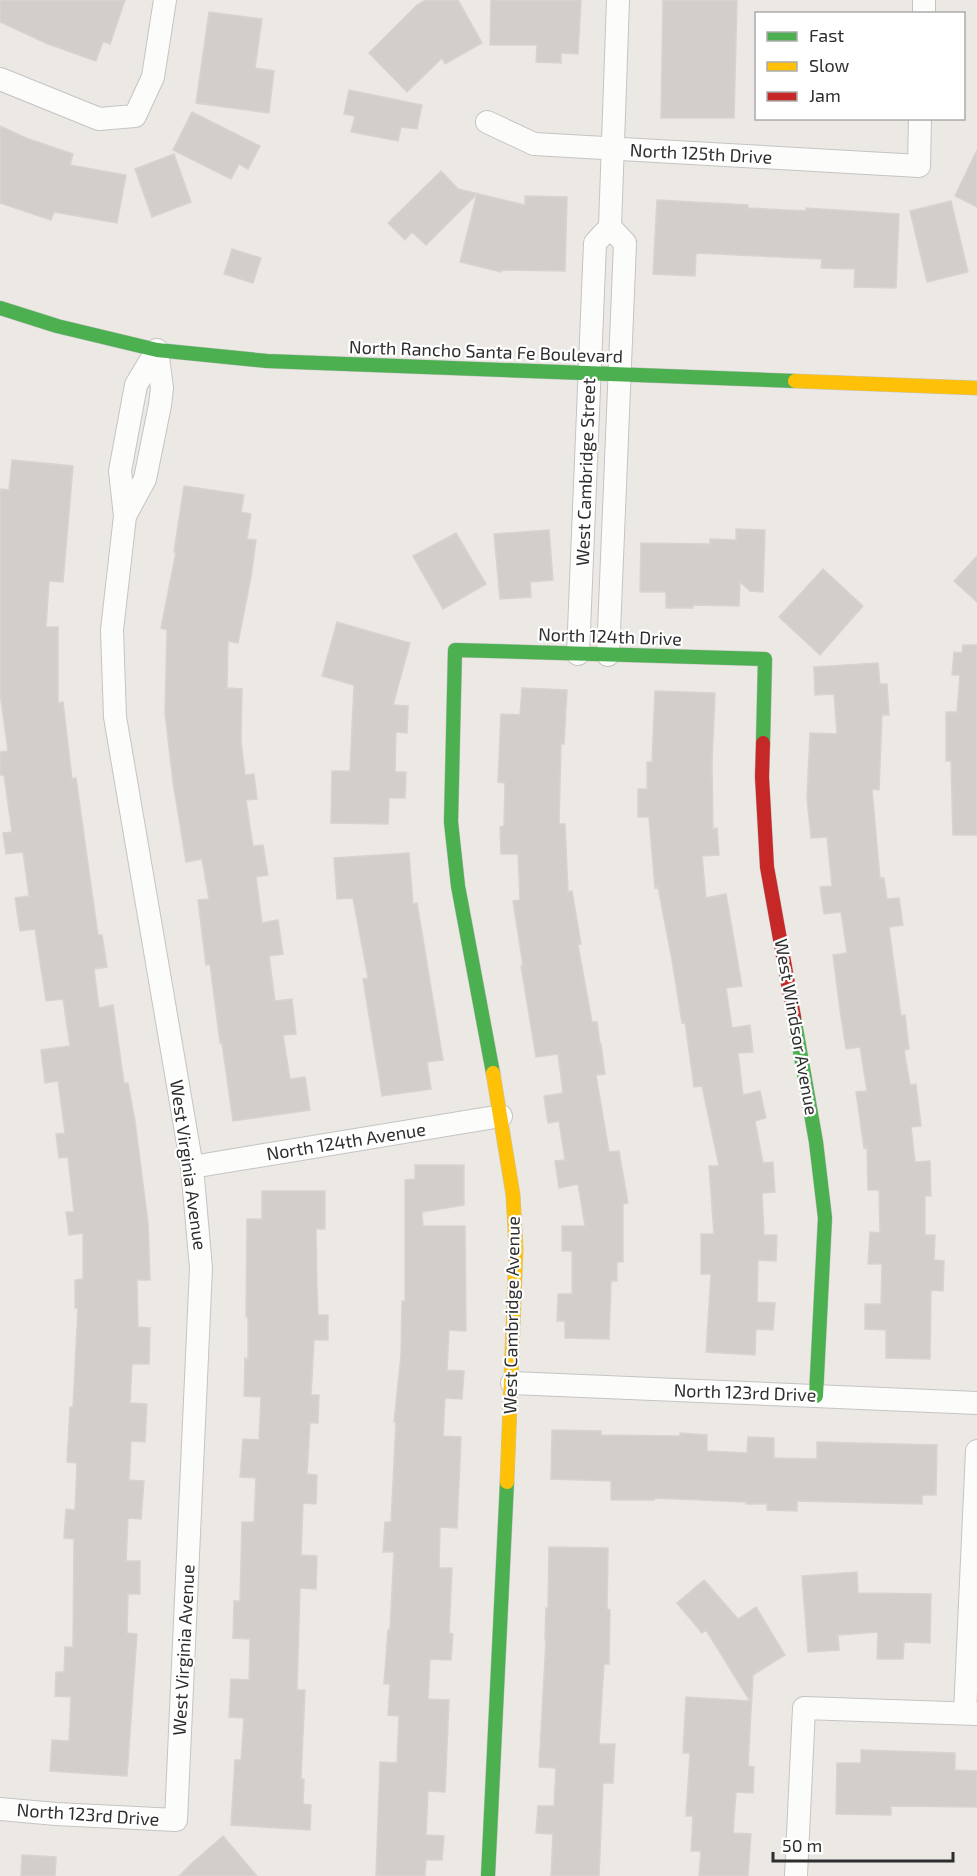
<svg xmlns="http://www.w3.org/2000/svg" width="977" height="1876" viewBox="0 0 977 1876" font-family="'Exo 2',sans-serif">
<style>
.building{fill:#d1cecb;stroke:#d7d4d0;stroke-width:1.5}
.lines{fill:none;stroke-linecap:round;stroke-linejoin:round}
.street-casing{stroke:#c5c4c5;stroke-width:24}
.fast-casing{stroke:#c5c4c5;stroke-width:15}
.slow-casing{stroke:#c5c4c5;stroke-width:15}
.jam-casing{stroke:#c5c4c5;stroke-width:15}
.street{stroke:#fcfcfb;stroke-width:22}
.fast{stroke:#4caf50;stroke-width:14}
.slow{stroke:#ffc107;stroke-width:14}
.jam{stroke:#c62828;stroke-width:14}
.labels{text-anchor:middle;stroke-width:4.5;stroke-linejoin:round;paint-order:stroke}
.street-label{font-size:18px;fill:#2e2e2e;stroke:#fff}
</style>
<rect width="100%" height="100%" fill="#ece8e4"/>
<!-- building -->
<path class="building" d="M0,0H125L110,44L103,41L96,61L48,44L0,22Z
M426,0H458L482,43L445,64L442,58L407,92L369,53L417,5Z
M491,0H581L578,54L561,53V63L536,62L537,45H490Z
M663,0H737L734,118H661Z
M209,12L262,19L255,68L274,71L269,113L196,103Z
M349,90L422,105L417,129L401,127L398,141L351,132L355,116L344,114Z
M192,112L260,146L248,169L239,164L231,179L173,150Z
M0,126L26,138L73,154L70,165L126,175L117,223L54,212L51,220L0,203Z
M977,150V207L955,196Z
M174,154L191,202L152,217L135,169Z
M441,171L458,189L525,205V196L567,197L565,271L502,270L501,272L460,262L477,194L426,245L412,232L405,240L388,223Z
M657,200L748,205V208L806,211V208L899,214L896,288L854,287L855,269L821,268L822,259L696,253L695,276L653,274Z
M951,201L968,272L927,282L910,211Z
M232,249L261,258L253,283L224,274Z
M12,460L73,466L63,582L49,581L46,627H58V703L63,702L72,779L76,778L98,935H102L107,967L94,969L99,1008L113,1005L124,1083H128L135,1121L148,1223L150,1280H137L138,1327L150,1328L149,1364H132L130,1403L147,1404L145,1442L131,1441L129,1480L144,1481L141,1519L128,1518L126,1561H140V1594H128L127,1633L137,1634L127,1776L50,1771L52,1740L69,1741L71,1697L55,1696L56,1672H64L65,1647H73L74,1539L64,1538L66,1509L75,1510L77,1463L67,1462L70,1407H73L78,1308H75V1280L83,1279V1233L69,1235L66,1212H74L68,1157L59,1158L56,1134L65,1133L58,1081L45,1083L41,1050L70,1046L63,999L46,1001L35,929L20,931L15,898L29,896L23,852L6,854L3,833L12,832L4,775H0V752L8,751L0,693V489L9,490Z
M184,486L244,495L241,512L251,514L247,539L256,540L251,577L238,643L228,641L227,688L242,689L241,741L245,775L254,774L257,799L246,800L253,846L263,845L268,875L256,877L262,923L278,920L283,954L269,956L275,1001L292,999L296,1034L283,1035L290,1079L305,1077L310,1110L233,1121L222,1043H220L210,964L206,965L198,900L209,899L202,859L186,862L173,782L165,713L167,630L161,628L176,552H174Z
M736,529L765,530L763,592L750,591L740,582L739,606L693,605V608H666V592H640L641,543L710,544V539L736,540Z
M549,530L553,580L530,582L531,597L500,599L494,534Z
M456,533L486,584L443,609L413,556Z
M977,556V602L954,581Z
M823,569L863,606L820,655L779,617Z
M337,622L410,643L393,705L408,706L407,733L396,732L395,772H406L405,798H389L388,824L331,823L332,771H350L354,685L322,676Z
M963,645H977V835H953L951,761H946V712H957L960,675H952L954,652L962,653Z
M878,663L880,684H887L889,715H882L879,790L872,789L880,878H884L887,899L899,898L903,925L889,927L901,1016L905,1015L909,1049L904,1050L910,1085L916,1084L921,1126L911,1127L915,1162L930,1161L931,1196H925V1235H935L934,1260L944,1261L943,1291L931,1290L930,1359L886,1358V1330L865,1329V1304H881L882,1264H868L870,1232L880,1233L879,1190H868L867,1147L864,1148L856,1092L867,1091L860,1047L846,1049L840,1010L833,955L847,953L841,912L824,914L820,887L832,886L827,837L811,838L807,798L810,733L837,734L834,694L815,695L814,667Z
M522,688L567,690L564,744H561L559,824H565L568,892L572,891L581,944L578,945L592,1022H597L600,1045L601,1044L605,1074L596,1075L609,1152L619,1151L628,1203L623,1204V1262H617V1281H611L609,1339L565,1338V1321H557L558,1294H572V1251H562V1226H585L578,1184L559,1188L555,1161L565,1160L559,1121L548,1123L544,1096L563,1093L558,1054L536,1057L521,966H523L513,901L520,900L518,854H501L500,827L504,826L505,783L498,782L501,714L520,715Z
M655,691L715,693L712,762L713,829L717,828L719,855L702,856L706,898L726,894L742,986L726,988L732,1028L750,1025L753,1052L738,1053L743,1095L760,1091L766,1118L755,1121L763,1163L773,1162L775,1192L762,1193L764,1235H777L776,1261L758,1260L757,1302L775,1303L773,1330L756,1329L755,1355L706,1352L711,1274H701V1234H714L709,1166H719L702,1086L694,1087L685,1022L682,1023L672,960L658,887L655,888L649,817H638V789H647V762H652Z
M409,853L413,904L417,903L443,1060L427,1062L431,1089L382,1096L363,979L368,978L353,898L337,899L334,858Z
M415,1165H464V1205L422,1212L423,1226H465L466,1331L449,1330L447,1370L464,1371L462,1399L445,1398L443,1436L461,1437L457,1528L440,1527L439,1568H452L449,1633L453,1634L451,1660L430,1659L428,1699L449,1700L445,1792L428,1791L426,1835L444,1836L442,1860H426L425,1876H376L380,1762L397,1763L399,1716L388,1715L390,1684H384L388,1630H390L394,1552H383L385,1522H391L396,1422H394L401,1355L402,1301H405V1180L415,1179Z
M262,1191H325V1229H316L317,1290L318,1315H328V1340H314L311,1395H319L318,1423H310L307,1474L317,1475L316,1504L303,1503L301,1555L317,1556L316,1589L300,1588L297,1690H305L301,1779H304L303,1804L311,1805L310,1830L231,1825L235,1760H241L244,1718L229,1717L231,1679L249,1680L250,1639L233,1638L234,1601H240L242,1522H254L256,1478L240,1477L243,1439L259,1440L261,1397L244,1396L245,1358L248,1359V1317H246L247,1219H262Z
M552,1430L601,1431V1435L680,1436V1433L707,1435V1451L747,1453L748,1437L774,1438V1458L817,1459V1442L937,1445L936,1495H922V1504L797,1501V1511L767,1510V1504H746V1502L655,1498L654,1500H611V1481L551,1479Z
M549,1547L608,1548L607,1609L610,1610L609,1664H604L599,1744H615L613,1783H603L599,1876H551L553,1834L536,1833L538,1806H554L556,1768L539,1767L546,1640H545L546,1608H548Z
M857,1572L858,1593L931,1594L930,1643L904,1642L903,1659H877L878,1632L838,1635L839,1650L808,1652L802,1576Z
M704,1580L738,1619L756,1607L785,1655L753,1675L748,1766L754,1767L753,1793L736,1792L733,1833L751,1834L748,1876H699L701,1851H691L693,1816H686L690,1753H683L686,1697L750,1701L706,1630L702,1633L677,1603Z
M861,1750L955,1753V1770L977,1771V1807L891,1806V1815L836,1814L837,1763H861Z
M223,1836L257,1876H179L191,1864Z
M22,1855L56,1857L55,1876H21Z"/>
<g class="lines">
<!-- street casing -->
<g class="street-casing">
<path id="street" d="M924,14V0
M0,79L99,119L135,116L153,77L165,0
M487,122L534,144L919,166L920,118
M610,227L618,0
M125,516L145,479L160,405L162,388L157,350
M578,654L595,243L610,227
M608,655L625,243L610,227
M192,1167L501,1116
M512,1383L977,1403
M965,1713L977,1451
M0,1809L56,1814L176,1820L201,1268L192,1167L115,717L112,630L125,516L120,471L136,385L157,350
M796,1876L804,1708L977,1714"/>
</g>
<!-- fast casing -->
<g class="fast-casing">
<path id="fast" d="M0,308L57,326L157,350L267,361L795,381
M794,1017L816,1142L825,1218L816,1396
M493,1073L458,886L451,822L455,650L765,659L763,743
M488,1876L507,1482"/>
</g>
<!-- slow casing -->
<g class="slow-casing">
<path id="slow" d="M795,381L977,388
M493,1073L513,1195L516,1249L507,1482"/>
</g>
<!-- jam casing -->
<g class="jam-casing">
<path id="jam" d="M763,743L762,777L767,867L794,1017"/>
</g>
<!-- street -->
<use href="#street" class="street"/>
<!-- fast -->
<use href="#fast" class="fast"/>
<!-- slow -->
<use href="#slow" class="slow"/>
<!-- jam -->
<use href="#jam" class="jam"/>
</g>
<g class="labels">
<!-- street labels -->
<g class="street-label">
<text transform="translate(701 154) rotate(3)" y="6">North 125th Drive</text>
<text transform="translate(486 352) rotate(2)" y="6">North Rancho Santa Fe Boulevard</text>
<text transform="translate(586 472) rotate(-88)" y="6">West Cambridge Street</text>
<text transform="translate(610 637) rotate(2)" y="6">North 124th Drive</text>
<text transform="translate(796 1027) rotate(80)" y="6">West Windsor Avenue</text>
<text transform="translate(346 1142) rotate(-9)" y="6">North 124th Avenue</text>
<text transform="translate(188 1165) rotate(82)" y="6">West Virginia Avenue</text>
<text transform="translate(512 1315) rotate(-89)" y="6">West Cambridge Avenue</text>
<text transform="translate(745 1393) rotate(2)" y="6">North 123rd Drive</text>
<text transform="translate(184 1650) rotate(-87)" y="6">West Virginia Avenue</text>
<text transform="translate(88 1815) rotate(4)" y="6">North 123rd Drive</text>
</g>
</g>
<!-- legend -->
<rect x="755" y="12" width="210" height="108" fill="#ffffff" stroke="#ababab" stroke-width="1.5"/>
<rect x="767" y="32" width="30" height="9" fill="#4caf50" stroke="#ababab" stroke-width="1.5"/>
<text x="809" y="42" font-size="18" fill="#2e2e2e">Fast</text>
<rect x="767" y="62" width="30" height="9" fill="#ffc107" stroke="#ababab" stroke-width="1.5"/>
<text x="809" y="72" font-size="18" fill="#2e2e2e">Slow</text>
<rect x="767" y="92" width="30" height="9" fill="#c62828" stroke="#ababab" stroke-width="1.5"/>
<text x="809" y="102" font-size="18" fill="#2e2e2e">Jam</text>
<!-- scale -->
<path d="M773 1852v9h180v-9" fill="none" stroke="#2e2e2e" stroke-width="3"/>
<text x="782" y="1852" font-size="18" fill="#2e2e2e" stroke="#ffffff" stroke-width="4.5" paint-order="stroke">50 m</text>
</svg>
